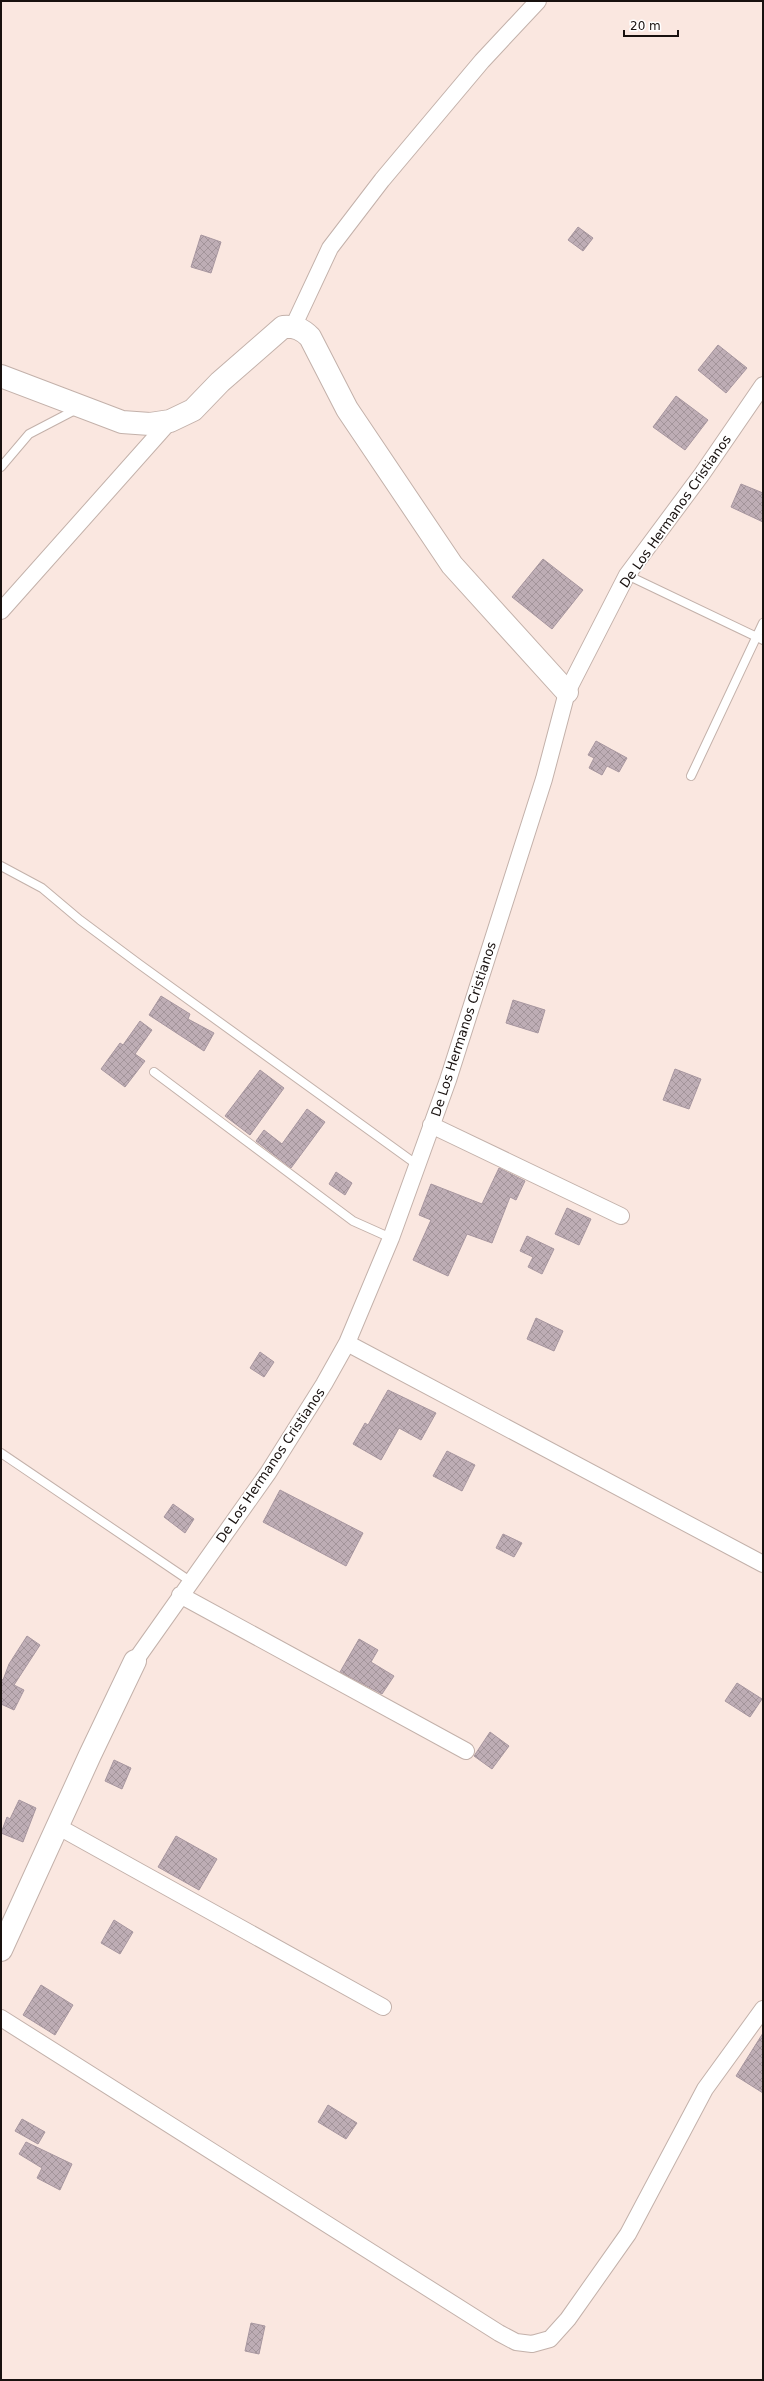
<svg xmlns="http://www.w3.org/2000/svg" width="764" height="2381" viewBox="0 0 764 2381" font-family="'DejaVu Sans',sans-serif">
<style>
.building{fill:url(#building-cross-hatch);stroke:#a7969f}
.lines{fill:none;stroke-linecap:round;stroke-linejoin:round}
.lane-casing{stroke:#c3b1aa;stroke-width:10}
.street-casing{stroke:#c3b1aa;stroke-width:18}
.secondary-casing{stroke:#c3b1aa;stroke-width:24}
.lane{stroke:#fff;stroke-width:8}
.street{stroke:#fff;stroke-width:16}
.secondary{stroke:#fff;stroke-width:22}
.labels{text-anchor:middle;stroke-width:3.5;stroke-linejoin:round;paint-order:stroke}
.street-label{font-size:13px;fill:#18110f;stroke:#fff}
</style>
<defs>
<pattern id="building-cross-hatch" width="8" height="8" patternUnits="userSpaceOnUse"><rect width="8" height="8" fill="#beadb5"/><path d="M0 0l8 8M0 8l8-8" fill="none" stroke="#a3949a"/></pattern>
</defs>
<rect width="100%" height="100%" fill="#fae7e0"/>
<!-- building -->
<path class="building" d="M578,227L593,238L583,251L568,240Z
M201,235L221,242L211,273L191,267Z
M718,345L747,368L726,393L698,370Z
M676,396L708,420L685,450L653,427Z
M741,484L763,493V522L731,507Z
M543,559L583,590L552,629L512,597Z
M596,741L627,758L619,772L607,766L602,775L589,768L594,758L588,755Z
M161,996L190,1014L188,1019L214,1033L204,1051L149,1015Z
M513,1000L545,1010L538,1033L506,1023Z
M140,1021L152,1030L135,1054L145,1061L125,1087L101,1069L120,1043L123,1045Z
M675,1069L701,1079L689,1109L663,1100Z
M260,1070L284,1088L250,1135L225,1116Z
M307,1109L325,1122L291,1168L256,1141L264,1130L282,1144Z
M499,1168L525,1181L516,1200L510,1197L492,1243L467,1234L448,1276L413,1260L431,1220L419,1215L431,1184L482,1204Z
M336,1172L352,1183L345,1195L329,1184Z
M567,1208L591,1219L579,1245L555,1234Z
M527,1236L554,1249L542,1274L528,1267L533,1257L520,1251Z
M536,1318L563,1331L554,1351L527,1339Z
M260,1352L274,1362L264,1377L250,1368Z
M388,1390L436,1413L421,1440L399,1428L381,1460L353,1444L365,1423L368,1425Z
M447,1451L475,1465L462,1491L433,1476Z
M280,1490L363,1533L346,1566L263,1522Z
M173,1504L194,1519L185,1533L164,1517Z
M503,1534L522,1543L514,1557L496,1548Z
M27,1636L40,1645L14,1685L24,1690L14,1710L1,1704V1679L3,1680L9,1664Z
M359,1639L378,1650L371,1662L394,1676L382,1694L340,1672Z
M737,1683L762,1699L750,1717L725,1701Z
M490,1732L509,1746L492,1769L474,1756Z
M114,1760L131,1768L122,1789L105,1781Z
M19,1800L36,1808L23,1842L1,1833L7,1817L10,1819Z
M176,1836L217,1859L199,1890L158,1867Z
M114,1920L133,1932L120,1954L101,1943Z
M41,1985L73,2005L55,2035L23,2015Z
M763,2033V2093L736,2076Z
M328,2105L357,2123L346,2139L318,2122Z
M22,2119L45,2132L38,2144L15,2131Z
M26,2142L72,2164L60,2190L37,2178L42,2168L19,2154Z
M251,2323L265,2326L259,2354L245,2351Z"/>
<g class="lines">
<!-- lane casing -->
<g class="lane-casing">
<path id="lane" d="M1,467L29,434L77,409
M627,575L763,640
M691,776L763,623
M1,866L42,888L80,920L139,964L416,1164
M154,1072L353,1221L391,1238
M1,1453L190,1581"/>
</g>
<!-- street casing -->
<g class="street-casing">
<path id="street" d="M293,327L330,248L382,180L482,61L538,1
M1,611L170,421
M431,1125L621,1216
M347,1343L763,1564
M180,1595L466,1751
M135,1661L268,1473L324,1384L347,1343L391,1238L448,1080L544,779L567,692L627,575L702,474L763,385
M57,1826L383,2007
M1,2018L499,2333L516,2342L532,2344L550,2339L568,2319L628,2234L705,2089L763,2009"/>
</g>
<!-- secondary casing -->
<g class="secondary-casing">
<path id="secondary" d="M1,376L122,422L150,424L170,421L193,410L220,382L283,327C295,326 302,329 310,337L347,409L452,565L567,692
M1,1950L90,1755L135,1661"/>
</g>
<!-- lane -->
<use href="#lane" class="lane"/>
<!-- street -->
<use href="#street" class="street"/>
<!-- secondary -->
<use href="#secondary" class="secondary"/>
</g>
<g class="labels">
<!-- street labels -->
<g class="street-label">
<text transform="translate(675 511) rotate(-55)" y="5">De Los Hermanos Cristianos</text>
<text transform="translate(463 1029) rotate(-72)" y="5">De Los Hermanos Cristianos</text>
<text transform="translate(270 1465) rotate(-56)" y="5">De Los Hermanos Cristianos</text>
</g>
</g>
<!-- border -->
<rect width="764" height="2381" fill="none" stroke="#18110f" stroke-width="4"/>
<!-- scale -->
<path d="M624 30v6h54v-6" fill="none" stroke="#18110f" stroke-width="2"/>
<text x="630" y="30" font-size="12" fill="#18110f" stroke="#ffffff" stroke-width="3" paint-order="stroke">20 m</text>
</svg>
